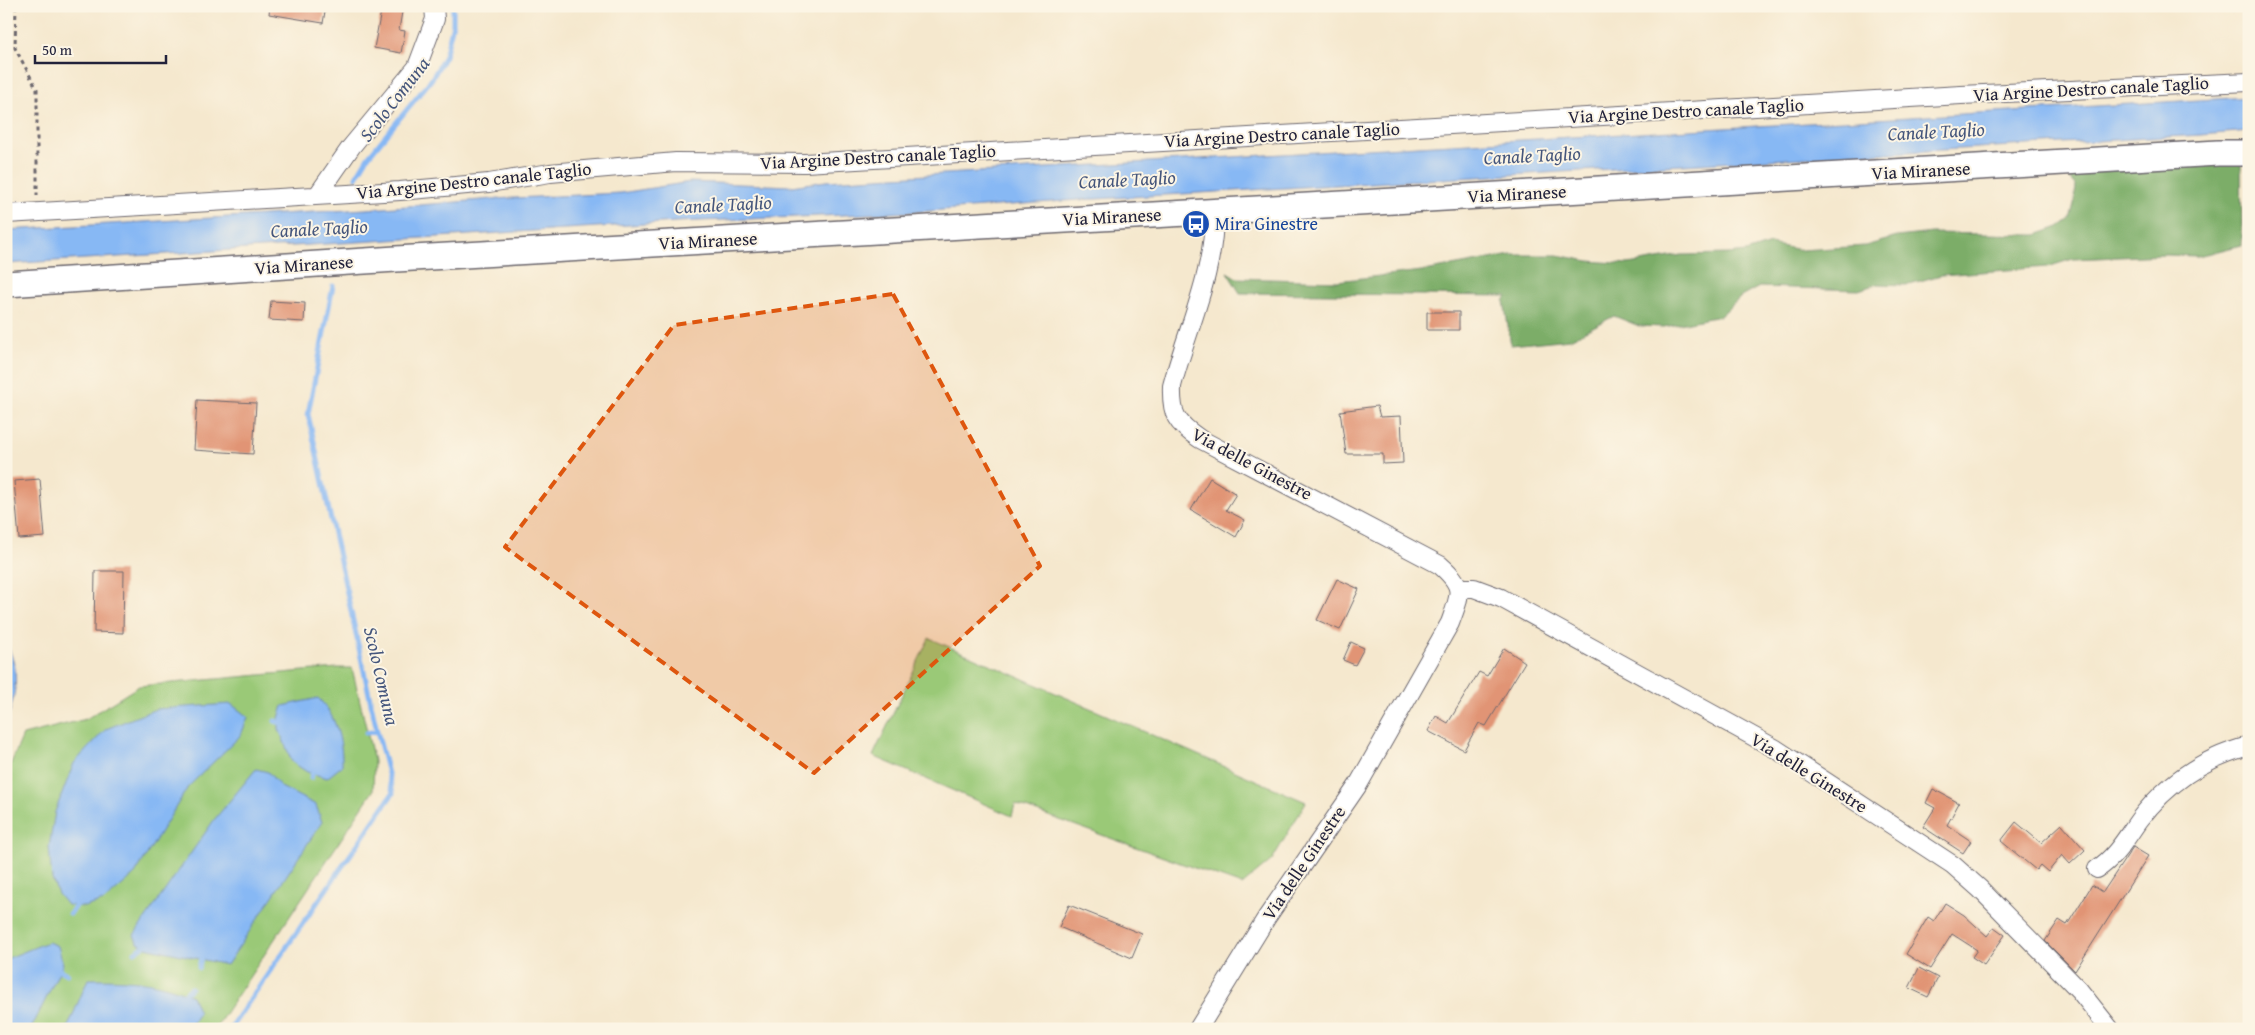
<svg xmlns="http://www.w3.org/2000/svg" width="2255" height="1035" viewBox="0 0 2255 1035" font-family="'Gentium Book Plus',serif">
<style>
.green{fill:#9ac977;stroke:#5e7659}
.forest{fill:#7bad68;stroke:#4e6852}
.water{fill:#87b8f4;stroke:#546d98}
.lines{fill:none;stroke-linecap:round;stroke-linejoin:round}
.stream{stroke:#87b8f4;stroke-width:5}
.building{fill:#e19475}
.minor-casing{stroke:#6c676e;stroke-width:20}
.secondary-casing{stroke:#6c676e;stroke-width:28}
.path{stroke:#6c676e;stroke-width:3;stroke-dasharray:4 4;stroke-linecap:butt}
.minor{stroke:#fff;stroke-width:18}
.secondary{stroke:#fff;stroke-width:25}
.marked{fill:#de560e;fill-opacity:0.2;stroke:#de560e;stroke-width:4;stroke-dasharray:10 6;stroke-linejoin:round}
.labels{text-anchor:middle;stroke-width:4;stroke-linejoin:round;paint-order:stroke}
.street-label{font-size:18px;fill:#22223b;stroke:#fcf5e5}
.transit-label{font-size:18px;fill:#164399;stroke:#fcf5e5;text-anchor:start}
.water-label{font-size:19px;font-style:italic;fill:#45567c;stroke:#fcf5e5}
</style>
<rect width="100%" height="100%" fill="#fcf5e5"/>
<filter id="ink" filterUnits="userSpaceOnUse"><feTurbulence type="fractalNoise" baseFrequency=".02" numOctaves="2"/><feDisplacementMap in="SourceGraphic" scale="10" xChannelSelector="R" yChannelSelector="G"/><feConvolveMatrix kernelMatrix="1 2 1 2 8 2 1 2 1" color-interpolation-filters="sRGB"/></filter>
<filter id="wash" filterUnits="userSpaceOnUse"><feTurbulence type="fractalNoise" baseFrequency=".0096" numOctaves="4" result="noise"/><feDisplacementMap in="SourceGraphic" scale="20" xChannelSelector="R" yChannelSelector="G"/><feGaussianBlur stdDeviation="1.12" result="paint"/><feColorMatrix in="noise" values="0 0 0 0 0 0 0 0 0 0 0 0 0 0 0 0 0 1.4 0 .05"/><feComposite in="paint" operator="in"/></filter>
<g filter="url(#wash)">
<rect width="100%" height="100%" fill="#f5e8ce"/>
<!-- green -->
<path class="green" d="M929,638L1306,802L1272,860L1242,885L1015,804L1012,816L873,756Z
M337,668H352L374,761L373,791L215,1029H6V775L23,735L86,719L139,686Z"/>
<!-- forest -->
<path class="forest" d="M2241,160L2242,245L2198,256L2166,255L2073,259L2047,267L1941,275L1906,285L1877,284L1859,290L1759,287L1741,297L1720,316L1664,327L1639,326L1614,316L1570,339L1511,345L1504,301L1507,296L1240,293L1227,272L1237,278L1337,281L1430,270L1511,255H1557L1589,261L1628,264L1682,255L1728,254L1746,252L1770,244L1801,250L1865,246L1897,237L1932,233L2036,235L2059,227L2070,219L2075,200L2076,185L2063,171Z"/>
<!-- water -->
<path class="water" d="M2249,97V131L2201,135L1078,200L915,212L677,222L6,264V230L383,208L493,199L621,193L690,182L791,186L826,181Z
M6,642C21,673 16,693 6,724Z
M318,698C336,715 343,742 342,766L327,778L307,772L292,762L279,729V718L283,706Z
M231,704L248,717L241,735L188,787L135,874L104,901L84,907L67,905L58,894L52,879L49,847L55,812L74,763L106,729L156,709Z
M256,769L268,772L281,787L316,805L322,822L227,965L145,947L137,942L134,935L214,820Z
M48,942L58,946L63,964L31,1029H6V959Z
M88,979C127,979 156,980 192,996L199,1013L189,1029H67Z"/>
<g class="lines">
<!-- stream -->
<path class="stream" d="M356,177L368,157L431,80L445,56L453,24V6
M275,721L285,724
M366,733L377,731
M311,778L314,768
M70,914L78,902
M135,952L150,942
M55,967L67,974
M199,968L202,951
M182,996L191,988
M230,1029L393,793L377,731L308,414L333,286"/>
</g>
<g id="blocks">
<!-- building -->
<path class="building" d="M270,6H326L323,23L269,14Z
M382,6H403L399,30L405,31L401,53L374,48Z
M271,301L305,303L304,322L269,320Z
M1427,312H1459V330H1427Z
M197,400L256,403L253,454L194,450Z
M1377,406L1380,417L1401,416L1403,463L1383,464V454H1346L1340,411Z
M1210,478L1236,494L1226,510L1245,520L1236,537L1191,510Z
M40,479L45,537L19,539L14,481Z
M95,571H124L123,633L94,632Z
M1337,579L1359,589L1340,630L1317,620Z
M1351,642L1364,648L1355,665L1343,660Z
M1504,648L1525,662L1486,726L1479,723L1464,750L1428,731L1436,716L1448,723L1479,672L1487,676Z
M1933,789L1959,803L1947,825L1971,841L1963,853L1923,827L1935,808L1926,803Z
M2016,822L2041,843L2062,824L2085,850L2070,864L2062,855L2048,872L2040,865L2036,870L2001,841Z
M2133,847L2148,856L2075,971L2045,941L2059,920L2067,925L2092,885L2103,892Z
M1945,903L1964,915L1987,936L1994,927L2005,935L1984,965L1972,957L1977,950L1952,934L1930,969L1906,954L1928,917L1934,921Z
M1069,905L1142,934L1132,958L1059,927Z
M1919,968L1938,978L1928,997L1909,988Z"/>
</g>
</g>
<g filter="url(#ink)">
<use href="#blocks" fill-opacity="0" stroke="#6c676e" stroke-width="1"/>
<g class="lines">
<!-- minor casing -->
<g class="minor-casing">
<path id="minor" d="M317,196L351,147L417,67L435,19L434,6
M6,214L400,191L489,183L550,173L676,162L805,163L1961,95L2249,82
M1459,588H1474L1501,598L1776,749L1953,865L1980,889L2079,990L2110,1029
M2097,869C2116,857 2126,838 2139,820C2168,782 2203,758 2249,746
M1198,1029L1267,917L1358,785L1450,623C1461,593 1465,587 1440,565L1200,439C1176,423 1171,415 1172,386C1187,329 1215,272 1214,212"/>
</g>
<!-- secondary casing -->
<g class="secondary-casing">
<path id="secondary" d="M6,284L396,259L2218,153H2249"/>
</g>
<!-- path -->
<path class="path" d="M16,6L15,48L37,89V195"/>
<!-- minor -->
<use href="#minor" class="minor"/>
<!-- secondary -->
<use href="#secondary" class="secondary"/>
</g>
</g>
<!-- marked area -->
<path class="marked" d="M893,294L1040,566L814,773L505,547L674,325Z"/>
<!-- icons -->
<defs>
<g id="bus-disc" transform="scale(1.4375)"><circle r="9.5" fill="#1a4fb4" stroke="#fcf5e5"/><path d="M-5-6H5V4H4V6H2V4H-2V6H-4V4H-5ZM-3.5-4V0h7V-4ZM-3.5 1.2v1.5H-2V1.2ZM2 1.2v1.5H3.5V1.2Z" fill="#fff"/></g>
</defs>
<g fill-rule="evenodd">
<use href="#bus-disc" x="1196" y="224"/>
</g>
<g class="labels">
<!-- street labels -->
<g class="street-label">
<text transform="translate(2091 89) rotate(-3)" y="6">Via Argine Destro canale Taglio</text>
<text transform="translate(1686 111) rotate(-3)" y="6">Via Argine Destro canale Taglio</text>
<text transform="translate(1282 135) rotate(-3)" y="6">Via Argine Destro canale Taglio</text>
<text transform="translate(878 157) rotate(-3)" y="6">Via Argine Destro canale Taglio</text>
<text transform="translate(1921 171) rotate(-3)" y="6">Via Miranese</text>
<text transform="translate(474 181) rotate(-6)" y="6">Via Argine Destro canale Taglio</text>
<text transform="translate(1517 194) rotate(-3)" y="6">Via Miranese</text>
<text transform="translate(1112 217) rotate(-3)" y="6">Via Miranese</text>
<text transform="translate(708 241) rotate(-3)" y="6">Via Miranese</text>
<text transform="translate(304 265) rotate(-4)" y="6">Via Miranese</text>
<text transform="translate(1252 464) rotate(28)" y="6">Via delle Ginestre</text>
<text transform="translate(1809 773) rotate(32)" y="6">Via delle Ginestre</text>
<text transform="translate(1304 863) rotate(-56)" y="6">Via delle Ginestre</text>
</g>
<!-- transit labels -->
<g class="transit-label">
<text x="1215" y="230">Mira Ginestre</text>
</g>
<!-- water labels -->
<g class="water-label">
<text transform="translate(394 99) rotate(-52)" y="7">Scolo Comuna</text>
<text transform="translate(1936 131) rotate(-3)" y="7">Canale Taglio</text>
<text transform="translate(1532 155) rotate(-3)" y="7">Canale Taglio</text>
<text transform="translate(1127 179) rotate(-3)" y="7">Canale Taglio</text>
<text transform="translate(723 204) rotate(-3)" y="7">Canale Taglio</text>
<text transform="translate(319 228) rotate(-3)" y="7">Canale Taglio</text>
<text transform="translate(382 676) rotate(77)" y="7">Scolo Comuna</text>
</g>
</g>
<!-- margin -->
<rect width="2255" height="1035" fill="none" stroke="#fcf5e5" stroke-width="25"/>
<!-- scale -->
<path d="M35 55v8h131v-8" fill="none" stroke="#22223b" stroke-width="2.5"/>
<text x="42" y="55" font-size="15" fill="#22223b" stroke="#fcf5e5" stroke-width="4" paint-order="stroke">50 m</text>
</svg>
